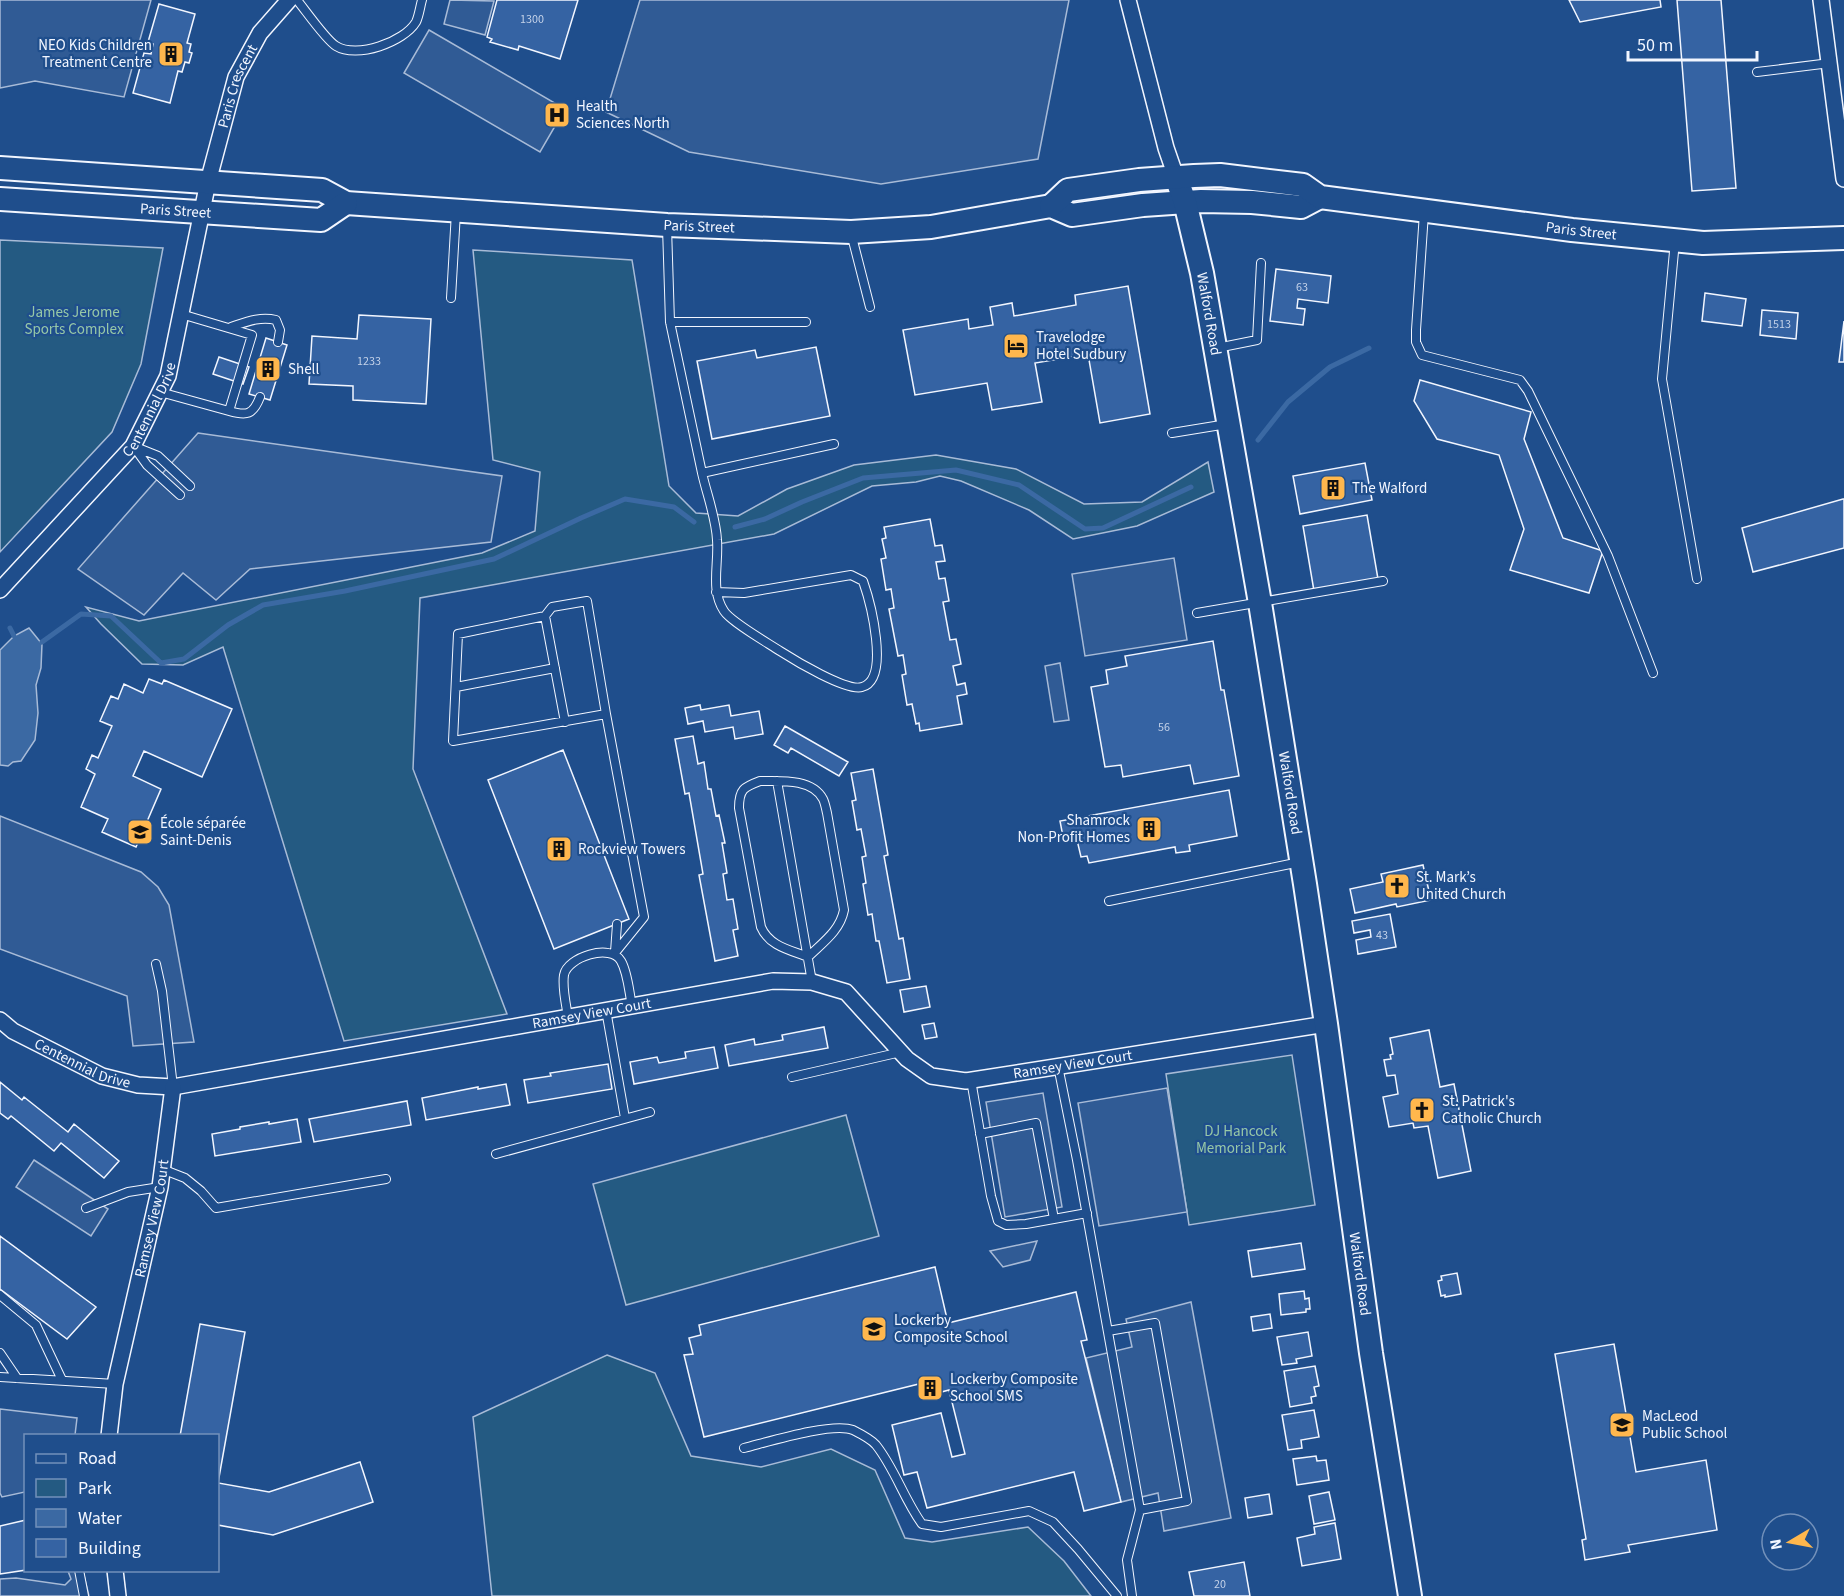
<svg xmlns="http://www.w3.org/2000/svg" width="1844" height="1596" viewBox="0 0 1844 1596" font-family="'Source Sans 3',sans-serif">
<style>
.green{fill:#245a82;stroke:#a8bbd7;stroke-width:1.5}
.parking{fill:#305b95;stroke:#a8bbd7;stroke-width:1.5}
.water{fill:#3b69a3;stroke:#a8bbd7;stroke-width:1.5}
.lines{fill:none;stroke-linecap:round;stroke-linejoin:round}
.stream{stroke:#3b69a3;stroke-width:5}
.building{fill:#3563a3;stroke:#f2f6ff;stroke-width:1.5}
.lane-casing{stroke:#f2f6ff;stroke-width:10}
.street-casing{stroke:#f2f6ff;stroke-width:18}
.secondary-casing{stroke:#f2f6ff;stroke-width:26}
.lane{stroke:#1f4e8c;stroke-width:8}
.street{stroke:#1f4e8c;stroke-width:15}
.secondary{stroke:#1f4e8c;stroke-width:22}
.labels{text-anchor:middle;stroke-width:4.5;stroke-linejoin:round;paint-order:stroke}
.number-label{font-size:12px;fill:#c3d1e8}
.poi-label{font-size:15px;fill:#f2f6ff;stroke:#1f4e8c;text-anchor:start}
.street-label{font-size:15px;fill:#f2f6ff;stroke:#1f4e8c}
.park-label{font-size:15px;fill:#97c8a6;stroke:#1f4e8c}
</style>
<rect width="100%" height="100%" fill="#1f4e8c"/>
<!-- green -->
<path class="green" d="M0,240L163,248L141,364L112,432L0,552Z
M473,250L632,260L669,486L696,513L738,516L787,489L854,465L936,455L1016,469L1084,504L1142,502L1208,462L1214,492L1137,526L1073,539L1029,510L961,481L940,476L916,482L872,486L774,534L420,598L413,769L507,1014L344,1041L223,647L183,665L142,664L101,624L86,607L139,621L482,553L535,531L540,472L493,460Z
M1292,1055L1315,1205L1189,1225L1166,1074Z
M846,1115L879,1236L626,1305L593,1184Z
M607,1355L655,1373L691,1456L761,1467L831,1449L875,1470L905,1538L932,1542L1028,1527L1064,1561L1091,1596H492L473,1417Z"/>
<!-- parking -->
<path class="parking" d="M0,0H151L124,97L35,81L0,88Z
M450,0L494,1L485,35L444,24Z
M640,0H1069L1038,159L881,184L689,152L606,112Z
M429,30L565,109L540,152L404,73Z
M198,433L502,476L491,542L250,569L216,600L183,573L144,615L78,569Z
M1174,558L1187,640L1085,656L1072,574Z
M1060,663L1069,720L1054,722L1045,666Z
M0,816L141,872L158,887L169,905L194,1042L133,1046L127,996L0,949Z
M1167,1088L1187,1212L1099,1226L1078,1103Z
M1043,1093L1062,1207L1005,1217L986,1102Z
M34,1160L108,1209L91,1236L16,1187Z
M1037,1241L1030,1260L1003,1267L990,1251Z
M1191,1302L1231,1518L1164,1531L1158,1493L1121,1502L1086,1358L1132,1347L1126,1319Z
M0,1409L77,1418L75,1435L26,1436L25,1492L2,1497L0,1493Z
M68,1571H83L89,1596H0V1579L16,1578L65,1585L71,1579Z"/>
<!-- water -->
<path class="water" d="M29,628L42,644L41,668L36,685L38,713L35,740L21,761L13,762L8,766L0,765V650L14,636Z"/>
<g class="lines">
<!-- stream -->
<path class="stream" d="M1258,440L1288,402L1330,367L1369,348
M735,527L765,519L802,502L863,478L956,470L1019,485L1085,529L1103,528L1191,487
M10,628L14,636
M42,642L81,614L111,616L161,663L184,659L228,625L263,605L345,591L494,559L581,518L625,499L674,507L694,522"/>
</g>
<!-- building -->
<path class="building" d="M497,0H578L560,59L519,46L518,50L490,42L492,39L487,37Z
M1569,0H1660L1661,7L1580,22Z
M1677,0H1721L1736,188L1692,191Z
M159,4L195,14L187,43L191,44L189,52L192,53L189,63L185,62L182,72L178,71L170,103L133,93L144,53L151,54L153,44L148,42Z
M1276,269L1331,276L1328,303L1298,299L1297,308L1305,309L1303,325L1270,321Z
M1128,286L1150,414L1100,423L1088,354L1035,363L1042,402L992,410L987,383L915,395L903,330L968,319L969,329L993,325L990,307L1012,303L1014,316L1076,305L1075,295Z
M1705,293L1746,299L1742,326L1702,321Z
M1762,310L1798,313L1796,339L1760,335Z
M359,315L431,319L426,404L353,400V386L309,384L312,336L357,339Z
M1844,321V362H1839Z
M266,338L287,345L270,400L249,394Z
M816,347L830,416L712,439L697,361L755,350L757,358Z
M219,357L249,367L243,384L213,374Z
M1420,380L1531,412L1524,439L1563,538L1603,551L1589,593L1510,570L1524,529L1499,455L1437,439L1414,401Z
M1365,463L1372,500L1300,514L1293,476Z
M1843,499H1844V548L1753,572L1742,528Z
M1367,515L1378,579L1314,591L1303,526Z
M930,519L935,546L942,545L945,561L936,562L939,579L945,578L949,601L943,602L950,640L956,639L961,664L953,666L957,685L965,683L967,694L957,696L962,724L920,731L919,723L916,724L912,704L907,705L902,675L906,674L903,655L898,656L889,609L894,608L891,589L886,590L881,559L886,558L882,539L886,538L884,527Z
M1213,641L1221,690H1224L1239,776L1194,784L1190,765L1123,777L1121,765L1105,767L1091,687L1108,684L1106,670L1127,666L1125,656Z
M149,679L162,684L164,680L232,709L202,777L144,751L133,776L161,789L136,847L102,832L108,819L81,807L95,774L86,769L92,755L98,758L112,726L100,721L111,696L118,699L124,684L143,693Z
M700,705L701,710L729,705L731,716L759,711L763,734L735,739L733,727L705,732L703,721L688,724L685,708Z
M785,726L848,762L839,776L791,748L788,753L774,745Z
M693,736L698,764L704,762L708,789H711L716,816L719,815L725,843H722L727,873L723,874L727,900L733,899L738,929L733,930L738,956L715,961L699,875L703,874L689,793L685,794L675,739Z
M563,750L629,919L554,949L488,780Z
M873,769L888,855L884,856L899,939L903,938L910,979L887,983L879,941H876L872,914L868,915L863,884L866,883L862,857L866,856L861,829L857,830L852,801L856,800L851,773Z
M1229,790L1237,836L1189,845L1190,851L1176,853L1175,847L1089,863L1087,856L1081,857L1077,840L1064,842L1060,821Z
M1423,865L1431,900L1397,907L1396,904L1355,913L1350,889L1383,882L1381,874Z
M1390,914L1396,947L1358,954L1356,940L1371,937L1370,930L1354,933L1352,921Z
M926,986L930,1007L904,1012L900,990Z
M934,1023L937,1037L925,1039L922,1025Z
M824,1027L828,1048L729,1066L725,1045L754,1039L755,1045L783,1040L782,1035Z
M1429,1030L1440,1087L1454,1084L1471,1171L1438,1178L1428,1126L1414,1128L1413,1123L1389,1127L1383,1097L1398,1094L1395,1075L1387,1076L1384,1060L1391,1059L1390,1055L1393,1054L1390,1038Z
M714,1047L718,1068L634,1084L630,1062L657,1057L659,1063L686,1058L685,1052Z
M608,1064L612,1089L528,1103L524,1080L551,1076L550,1073Z
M0,1082L22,1100L24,1097L68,1132L74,1124L119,1161L104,1178L61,1143L54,1151L11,1116L8,1119L0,1113Z
M506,1084L510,1105L426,1120L422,1098L478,1087V1089Z
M407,1101L411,1125L314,1142L309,1119Z
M297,1119L301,1142L215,1156L212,1134L240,1129V1127L269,1122V1124Z
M0,1236L96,1307L67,1339L0,1289Z
M1301,1243L1305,1269L1252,1277L1248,1251Z
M935,1267L948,1323L1076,1292L1087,1340L1081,1341L1121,1502L1084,1511L1074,1472L927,1508L917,1472L904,1475L892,1425L941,1413L952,1457L965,1454L949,1390L934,1394L931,1381L704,1437L684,1355L693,1354L689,1338L701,1335L699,1325Z
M1457,1273L1461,1294L1445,1297V1295L1441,1296L1438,1281L1442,1280L1441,1276Z
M1304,1291L1305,1299L1309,1298L1310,1309H1306V1312L1281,1315L1279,1294Z
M1270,1314L1272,1328L1253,1331L1251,1317Z
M200,1324L245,1332L218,1483L269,1492L360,1462L373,1502L273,1535L218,1525V1436H180Z
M1308,1332L1312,1356L1296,1359L1297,1363L1282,1365L1277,1337Z
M1614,1344L1636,1472L1706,1460L1717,1530L1628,1545L1630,1552L1585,1560L1582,1540L1586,1539L1555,1354Z
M1315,1366L1319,1386L1314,1387L1316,1396L1311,1397L1312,1403L1290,1407L1284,1371Z
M1314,1410L1319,1437L1301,1440L1302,1448L1288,1450L1282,1415Z
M1316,1456L1317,1461L1326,1460L1329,1480L1297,1485L1293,1459Z
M1329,1492L1335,1520L1314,1524L1309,1496Z
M1269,1494L1272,1514L1248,1518L1245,1498Z
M26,1520V1570L0,1574V1526Z
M1335,1523L1341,1559L1302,1566L1297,1538L1315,1534L1314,1527Z
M1244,1562L1250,1596H1194L1189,1572Z"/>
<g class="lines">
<!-- lane casing -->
<g class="lane-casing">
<path id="lane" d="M297,0C306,11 326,40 336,46C357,59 404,42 416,22C419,16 420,7 422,0
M1757,72L1830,63
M1424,213L1416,330V342L1422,355L1520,380L1528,391L1608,556L1653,673
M667,227L670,322H806
M851,233L870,307
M1675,241L1662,379L1697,579
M451,298L456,212
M670,322L702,473L834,444
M231,327C246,322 260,316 276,320L280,330L278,342
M1217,348L1257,340L1261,263
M160,392L229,411L252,335L181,314
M229,411C247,416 253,415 260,397
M1172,433L1227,424
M133,446L158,456L190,486
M134,447L147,465L180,495
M702,473C707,495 716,518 717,540C719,564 710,590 724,611C731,622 768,643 780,651C794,660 847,692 862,687C891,679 870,601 863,581L851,575L744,593L716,592
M1197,613L1383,581
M545,616L552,607L587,601L606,714
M456,687L555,668
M565,722L545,616L458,634L453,741L606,714L644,917L614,954
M760,781C780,781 812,778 823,799C825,803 826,809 827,813L844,910C840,931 822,943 808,957C790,950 769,946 761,927L739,808C739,789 744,787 760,781Z
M777,781L812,982
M1109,901L1300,862
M615,952L617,924
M156,964L162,991L173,1087
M606,1010L625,1118
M568,1017C566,1004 562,988 564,975C567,957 611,943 621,961C628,973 629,992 632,1006
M1058,1066L1077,1160L1140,1510L1127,1560L1132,1596
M792,1077L901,1052
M971,1080L991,1196L998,1221L1006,1225L1026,1224L1087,1213
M980,1134L1036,1123L1054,1219
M496,1154L650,1112
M162,1169L185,1178L201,1191L216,1208L386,1179
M86,1208L128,1192L160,1187
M0,1295L36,1325L62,1380
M1108,1331L1155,1323L1187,1501L1140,1510
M0,1353L17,1378
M0,1377L115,1384
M744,1448C768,1442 832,1422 853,1430C859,1433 871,1439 876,1445C895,1469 904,1499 922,1524L941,1527L1029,1511L1053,1522L1078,1549L1117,1596
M79,1570L84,1596"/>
</g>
<!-- street casing -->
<g class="street-casing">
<g id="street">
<path d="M1128,0L1166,148L1176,177"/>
<path d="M1821,0L1844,179"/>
<path id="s1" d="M0,590L133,446L168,376L208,182L236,77L260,33L289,0"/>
<path id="s2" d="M0,1020L13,1031L102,1076L138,1085L173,1087L773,981L812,982L846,992L907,1059L931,1076L966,1081L1326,1024"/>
<path id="s3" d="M109,1436L115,1384L160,1187L173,1087"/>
<path d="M115,1570L118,1596"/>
</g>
</g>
<!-- secondary casing -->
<g class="secondary-casing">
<g id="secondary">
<path id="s4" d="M0,168L322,190L346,203L667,225L851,232L931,227L1051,206L1072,215L1143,205L1201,201L1252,202L1301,207L1320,197"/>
<path id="s5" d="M1176,177L1185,202L1202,273L1260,603L1305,884L1326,1024L1371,1353L1410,1596"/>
<path id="s6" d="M0,199L321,220L346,203"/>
<path id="s7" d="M1051,206L1068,190L1139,180L1194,176L1220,175L1303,185L1320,197L1572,230L1703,243L1844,238"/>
</g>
</g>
<!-- lane -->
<use href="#lane" class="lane"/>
<!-- street -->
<use href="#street" class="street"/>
<!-- secondary -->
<use href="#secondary" class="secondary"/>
</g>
<!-- icons -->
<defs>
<g id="building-square" transform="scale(1.35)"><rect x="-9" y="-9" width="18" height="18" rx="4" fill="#ffb74d" stroke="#1f4e8c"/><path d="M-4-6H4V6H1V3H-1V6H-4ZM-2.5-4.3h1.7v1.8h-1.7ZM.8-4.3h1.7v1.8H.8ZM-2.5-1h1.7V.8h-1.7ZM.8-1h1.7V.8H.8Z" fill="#111"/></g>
<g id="hospital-square" transform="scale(1.35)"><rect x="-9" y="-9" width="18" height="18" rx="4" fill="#ffb74d" stroke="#1f4e8c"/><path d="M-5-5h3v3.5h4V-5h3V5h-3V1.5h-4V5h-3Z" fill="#111"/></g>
<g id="hotel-square" transform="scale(1.35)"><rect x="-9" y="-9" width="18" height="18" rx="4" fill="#ffb74d" stroke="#1f4e8c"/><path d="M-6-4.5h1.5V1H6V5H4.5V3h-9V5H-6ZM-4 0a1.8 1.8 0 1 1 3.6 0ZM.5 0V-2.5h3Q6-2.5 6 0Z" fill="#111"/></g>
<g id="school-square" transform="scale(1.35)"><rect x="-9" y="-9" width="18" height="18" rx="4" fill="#ffb74d" stroke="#1f4e8c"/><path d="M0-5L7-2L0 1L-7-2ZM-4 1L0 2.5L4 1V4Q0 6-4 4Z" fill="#111"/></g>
<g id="church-square" transform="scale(1.35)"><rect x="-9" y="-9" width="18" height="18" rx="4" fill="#ffb74d" stroke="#1f4e8c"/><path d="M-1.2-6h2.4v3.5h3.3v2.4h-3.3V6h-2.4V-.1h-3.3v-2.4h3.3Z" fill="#111"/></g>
</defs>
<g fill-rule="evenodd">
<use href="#building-square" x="171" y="54"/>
<use href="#hospital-square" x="557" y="115"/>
<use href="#hotel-square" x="1016" y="346"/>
<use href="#building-square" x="268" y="369"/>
<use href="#building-square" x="1333" y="488"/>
<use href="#building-square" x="1149" y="829"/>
<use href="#school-square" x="140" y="832"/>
<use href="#building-square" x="559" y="849"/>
<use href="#church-square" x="1397" y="886"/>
<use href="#church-square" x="1422" y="1110"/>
<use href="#school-square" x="874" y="1329"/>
<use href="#building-square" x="930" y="1388"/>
<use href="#school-square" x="1622" y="1425"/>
</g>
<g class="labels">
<!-- number labels -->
<g class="number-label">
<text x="532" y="23">1300</text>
<text x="1302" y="291">63</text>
<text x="1779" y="328">1513</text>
<text x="369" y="365">1233</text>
<text x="1164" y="731">56</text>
<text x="1382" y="939">43</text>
<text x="1220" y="1588">20</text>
</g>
<!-- poi labels -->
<g class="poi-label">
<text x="152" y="50" text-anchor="end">NEO Kids Children<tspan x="152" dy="17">Treatment Centre</tspan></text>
<text x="576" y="111">Health<tspan x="576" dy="17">Sciences North</tspan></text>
<text x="1036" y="342">Travelodge<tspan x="1036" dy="17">Hotel Sudbury</tspan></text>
<text x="288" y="374">Shell</text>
<text x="1352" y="493">The Walford</text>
<text x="1130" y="825" text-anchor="end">Shamrock<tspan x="1130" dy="17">Non-Profit Homes</tspan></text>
<text x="160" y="828">École séparée<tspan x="160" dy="17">Saint-Denis</tspan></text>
<text x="578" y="854">Rockview Towers</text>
<text x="1416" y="882">St. Mark’s<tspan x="1416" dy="17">United Church</tspan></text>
<text x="1442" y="1106">St. Patrick's<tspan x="1442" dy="17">Catholic Church</tspan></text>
<text x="894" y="1325">Lockerby<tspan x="894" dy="17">Composite School</tspan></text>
<text x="950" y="1384">Lockerby Composite<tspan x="950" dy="17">School SMS</tspan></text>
<text x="1642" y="1421">MacLeod<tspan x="1642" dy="17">Public School</tspan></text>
</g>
<!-- street labels -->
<g class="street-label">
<text dy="5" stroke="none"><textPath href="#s1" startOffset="573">Paris Crescent</textPath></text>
<text dy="5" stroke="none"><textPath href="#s6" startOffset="176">Paris Street</textPath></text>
<text dy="5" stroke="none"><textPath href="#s4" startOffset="704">Paris Street</textPath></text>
<text dy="5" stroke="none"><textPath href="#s7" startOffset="544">Paris Street</textPath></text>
<text dy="5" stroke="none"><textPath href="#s5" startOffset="141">Walford Road</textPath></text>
<text dy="5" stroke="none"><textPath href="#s1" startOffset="236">Centennial Drive</textPath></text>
<text dy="5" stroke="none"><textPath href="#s5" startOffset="627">Walford Road</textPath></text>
<text dy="5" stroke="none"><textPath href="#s2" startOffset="614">Ramsey View Court</textPath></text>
<text dy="5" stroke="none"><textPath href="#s2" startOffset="94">Centennial Drive</textPath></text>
<text dy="5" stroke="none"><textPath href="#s2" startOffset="1136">Ramsey View Court</textPath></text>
<text dy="5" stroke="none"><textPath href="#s3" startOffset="222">Ramsey View Court</textPath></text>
<text dy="5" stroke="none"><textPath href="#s5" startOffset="1113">Walford Road</textPath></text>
</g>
<!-- park labels -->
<g class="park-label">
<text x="74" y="317">James Jerome<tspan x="74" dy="17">Sports Complex</tspan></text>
<text x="1241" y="1136">DJ Hancock<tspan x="1241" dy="17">Memorial Park</tspan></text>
</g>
</g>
<!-- legend -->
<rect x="24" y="1434" width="195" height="138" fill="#1f4e8c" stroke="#7391ba" stroke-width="1.5"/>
<rect x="36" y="1454" width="30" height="9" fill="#1f4e8c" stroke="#7391ba" stroke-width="1.5"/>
<text x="78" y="1464" font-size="18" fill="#f2f6ff">Road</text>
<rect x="36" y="1479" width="30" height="18" fill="#245a82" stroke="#7391ba" stroke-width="1.5"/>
<text x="78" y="1494" font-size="18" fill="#f2f6ff">Park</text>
<rect x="36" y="1509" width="30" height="18" fill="#3b69a3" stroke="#7391ba" stroke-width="1.5"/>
<text x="78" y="1524" font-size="18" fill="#f2f6ff">Water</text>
<rect x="36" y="1539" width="30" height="18" fill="#3563a3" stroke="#7391ba" stroke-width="1.5"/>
<text x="78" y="1554" font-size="18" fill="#f2f6ff">Building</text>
<!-- north arrow -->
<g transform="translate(1790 1542) rotate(260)"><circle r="28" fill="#1f4e8c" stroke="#7391ba" stroke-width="1.5"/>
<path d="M0-4.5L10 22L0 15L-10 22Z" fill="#ffb74d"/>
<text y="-9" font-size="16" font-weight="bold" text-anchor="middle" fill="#f2f6ff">N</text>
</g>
<!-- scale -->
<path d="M1628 51v9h129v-9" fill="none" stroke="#f2f6ff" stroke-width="3"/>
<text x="1637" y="51" font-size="18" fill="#f2f6ff" stroke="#1f4e8c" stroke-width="4.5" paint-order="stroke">50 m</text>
</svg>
